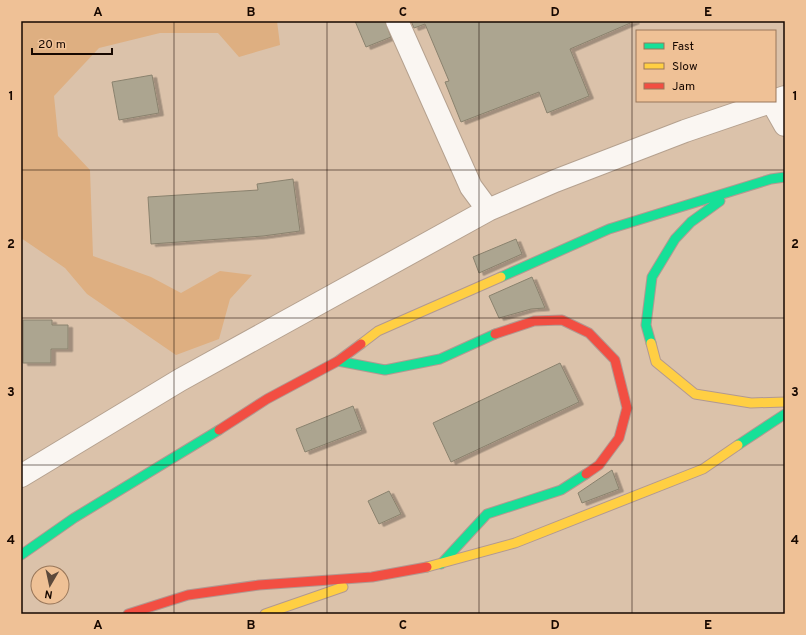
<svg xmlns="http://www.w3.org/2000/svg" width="806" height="635" viewBox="0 0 806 635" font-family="Overpass,sans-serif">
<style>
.green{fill:#deaf81}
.building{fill:#aca590;stroke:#8a826e;filter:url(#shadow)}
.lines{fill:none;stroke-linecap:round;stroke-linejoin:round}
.street-casing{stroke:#b5a18f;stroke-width:24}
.fast-casing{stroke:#b29991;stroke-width:11}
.slow-casing{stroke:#b29991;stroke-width:11}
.jam-casing{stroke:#b29991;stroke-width:11}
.street{stroke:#faf6f2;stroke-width:22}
.fast{stroke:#16e098;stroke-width:9}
.slow{stroke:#ffcf43;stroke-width:9}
.jam{stroke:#f24e42;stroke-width:9}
.grid{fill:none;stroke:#170800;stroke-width:1;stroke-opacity:0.55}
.neatline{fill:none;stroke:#170800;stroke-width:1.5}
.grid-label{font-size:13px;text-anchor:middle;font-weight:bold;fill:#170800}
</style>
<defs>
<filter id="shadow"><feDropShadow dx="4.5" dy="2.5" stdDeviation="0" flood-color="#0004"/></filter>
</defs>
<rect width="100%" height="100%" fill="#dbc2aa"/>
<!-- green -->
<path class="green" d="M21,21H277L280,45L239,57L218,33H160L99,48L54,96L58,136L90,170L93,256L151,277L181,293L220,271L252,275L230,299L219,339L176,355L87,294L65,268L21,238Z"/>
<!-- building -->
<path class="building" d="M355,21H385L391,37L366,47Z
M411,21H635L570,49L589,96L547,113L539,92L461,122L445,82L449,81L425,24L414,28Z
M152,75L159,113L119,120L112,82Z
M293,179L300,231L263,236L151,244L148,197L258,190L257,184Z
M516,239L522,254L479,273L473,257Z
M532,277L545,308L531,309L499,318L489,296Z
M23,320H52V325H68V349H51V363H23Z
M560,363L579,402L451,462L433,423Z
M353,406L362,430L305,452L296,429Z
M612,470L619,489L582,503L578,493Z
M389,491L401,514L379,524L368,501Z"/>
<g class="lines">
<!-- street casing -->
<g class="street-casing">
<path id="street" d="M397,21L471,187L488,210L555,181L685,131L785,97
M772,102L785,125
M21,476L180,380L488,210"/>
</g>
<!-- fast casing -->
<g class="fast-casing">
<path id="fast" d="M501,277L609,229L771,179L785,177
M651,343L646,325L652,277L675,239L691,222L720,201
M338,361L385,370L440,359L495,334
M738,445L785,414
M21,555L74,518L219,430
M441,564L487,514L561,490L586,474"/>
</g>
<!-- slow casing -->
<g class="slow-casing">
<path id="slow" d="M651,343L656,362L695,394L751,403L785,402
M361,344L378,331L501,277
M427,567L515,543L703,469L738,445
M265,614L343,587"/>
</g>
<!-- jam casing -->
<g class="jam-casing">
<path id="jam" d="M495,334L534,321L562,320L589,333L615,360L627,408L619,438L599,465L586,474
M219,430L267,399L338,361L361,344
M128,614L188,595L259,585L372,577L427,567"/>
</g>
<!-- street -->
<use href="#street" class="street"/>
<!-- fast -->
<use href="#fast" class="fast"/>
<!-- slow -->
<use href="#slow" class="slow"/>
<!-- jam -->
<use href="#jam" class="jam"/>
</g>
<!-- grid -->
<path class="grid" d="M174,21V614M327,21V614M479,21V614M632,21V614M21,170H785M21,318H785M21,465H785"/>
<!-- border -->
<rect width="806" height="635" fill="none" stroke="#efc196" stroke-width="44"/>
<!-- legend -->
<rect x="636" y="30" width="140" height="72" fill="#efc196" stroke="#99775a"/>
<rect x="644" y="43" width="20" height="6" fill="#16e098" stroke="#99775a"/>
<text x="672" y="50" font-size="12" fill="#170800">Fast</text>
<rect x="644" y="63" width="20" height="6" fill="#ffcf43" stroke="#99775a"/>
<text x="672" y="70" font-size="12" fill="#170800">Slow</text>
<rect x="644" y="83" width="20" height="6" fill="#f24e42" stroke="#99775a"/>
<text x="672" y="90" font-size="12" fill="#170800">Jam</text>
<!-- north arrow -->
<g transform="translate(50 585) rotate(189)"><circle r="19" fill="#efc196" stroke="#99775a"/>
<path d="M0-3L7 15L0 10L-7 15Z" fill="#5c493b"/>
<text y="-6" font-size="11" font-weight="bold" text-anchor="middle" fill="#170800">N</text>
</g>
<!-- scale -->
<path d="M32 48v6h80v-6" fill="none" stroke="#170800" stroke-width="2"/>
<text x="38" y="48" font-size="12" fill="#170800" stroke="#efc196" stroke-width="3" paint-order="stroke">20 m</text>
<rect x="22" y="22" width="762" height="591" class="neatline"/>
<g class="grid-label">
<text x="98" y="16">A</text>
<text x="251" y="16">B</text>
<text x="403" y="16">C</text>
<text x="555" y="16">D</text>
<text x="708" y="16">E</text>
<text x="11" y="100">1</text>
<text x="795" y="100">1</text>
<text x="11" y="248">2</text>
<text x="795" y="248">2</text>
<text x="11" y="396">3</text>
<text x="795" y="396">3</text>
<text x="11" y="544">4</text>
<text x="795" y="544">4</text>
<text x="98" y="629">A</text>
<text x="251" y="629">B</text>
<text x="403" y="629">C</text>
<text x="555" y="629">D</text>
<text x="708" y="629">E</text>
</g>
</svg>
